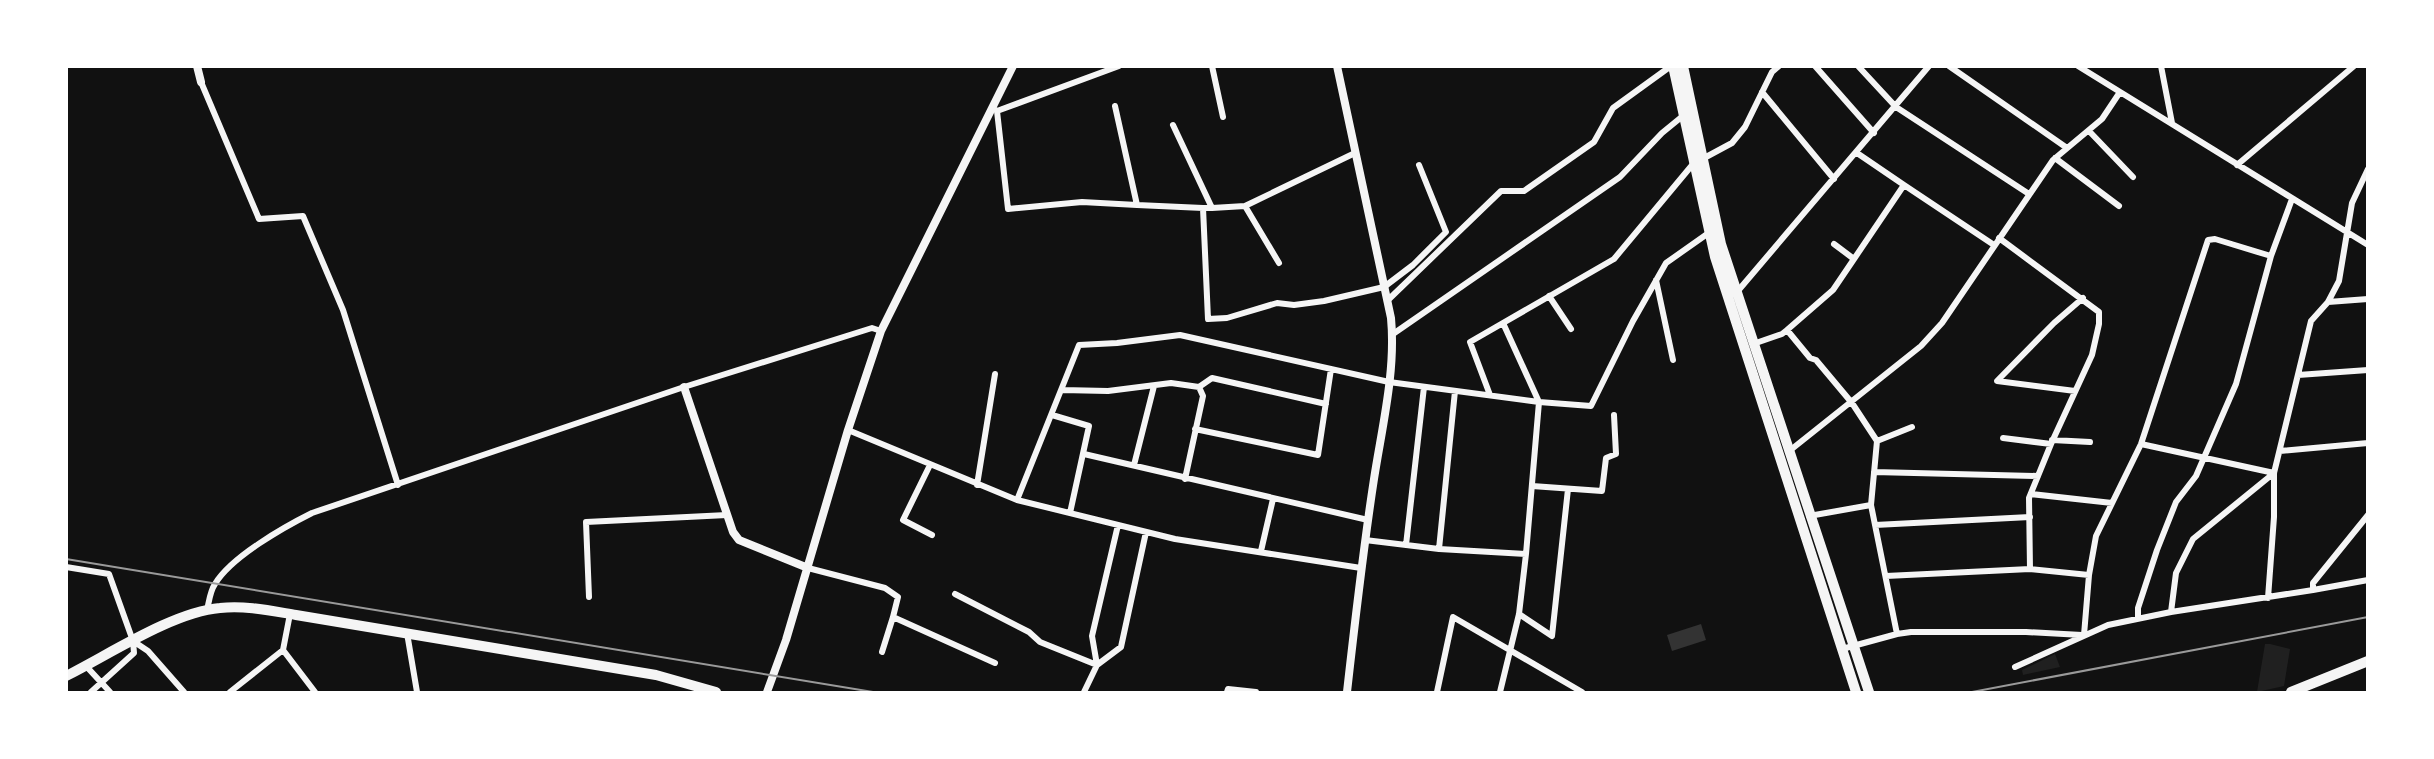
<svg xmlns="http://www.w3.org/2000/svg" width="2434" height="759" viewBox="0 0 2434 759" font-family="'Varela Round',sans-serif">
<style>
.green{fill:#202020}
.water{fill:#333}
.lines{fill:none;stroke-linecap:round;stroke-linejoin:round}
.minor{stroke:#f5f5f5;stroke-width:6}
.tertiary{stroke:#f5f5f5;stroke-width:8}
.primary{stroke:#f5f5f5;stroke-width:10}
.trunk{stroke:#f5f5f5;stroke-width:10}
.tram{stroke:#9a9a9a;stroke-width:2}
</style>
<rect width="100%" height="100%" fill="#111"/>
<!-- green -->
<path class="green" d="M2265,644H2270L2290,649L2284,686L2257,692Z
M2055,654L2060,667L2023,675L2022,670Z"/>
<!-- water -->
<path class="water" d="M1701,624L1706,640L1672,651L1667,635Z"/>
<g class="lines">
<!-- minor -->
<path class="minor" d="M1212,66L1223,117
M1815,66L1874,133
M1858,66L1896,107L2029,194
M1949,66L2067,148
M2078,66L2368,245
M2161,66L2172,123
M201,82L259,219L303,216L343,310L398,485
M1762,92L1834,179
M1115,106L1137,205L1203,208
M992,108L997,111L1008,209L1082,202L1137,205
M997,111L1119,66
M1173,125L1212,208L1245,206
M2089,131L2133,177
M1857,153L1904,185
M2055,158L2119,206
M2237,165L2354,66
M1212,208H1203L1208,319L1227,318L1277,303L1294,305L1324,301L1384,287L1413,265L1446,232L1419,165
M1999,238L2099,312V324L2092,355L2051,444L2029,498L2030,569L2089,575L2084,635
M1834,244L1854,259L1904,185L1994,245
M1854,259L1833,290L1787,330L1810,358L1816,360L1852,403L1877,441L1912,427
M1279,263L1245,206L1355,153
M1656,280L1673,360
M1737,292L1929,66
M1549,296L1571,329
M1387,301L1501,191H1524L1594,142L1613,108L1671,66
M2328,302L2368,299
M1393,334L1620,177L1662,133L1684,115
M1753,344L1782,334L1787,330
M2298,375L2368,370
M1199,387L1212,378L1326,404
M1062,390L1108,391L1171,383L1199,387L1203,396L1185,479
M2075,391L1997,381L2054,323L2083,298
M1490,395L1470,342L1614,259L1693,164L1732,143L1745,127L1772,72L1779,66
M1052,415L1089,426L1070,513
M1195,429L1318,455L1331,369
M848,430L1017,500L1175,539L1361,568
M2003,438L2051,444
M2052,440L2090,442
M2141,444L2274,473
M2280,451L2368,443
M1788,452L1921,346L1942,323L2053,160L2102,119L2120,92
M1084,454L1368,520
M930,465L903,520L932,535
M1134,465L1154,386
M1874,472L2038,476
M977,485L995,374
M1532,486L1602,491L1606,458L1616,454L1614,415
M2031,494L2112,503
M1017,500L1079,345L1117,343L1180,335L1389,382L1539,402L1591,406L1633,321L1666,263L1710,232
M1871,505L1877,441
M1809,516L1871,505L1897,634
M1875,525L2030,517
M1365,540L1439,549L1526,554
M1406,545L1424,387
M1439,549L1455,391
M1261,551L1273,499
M66,567L109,574L133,641L134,653L91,692
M808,568L885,588L898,597L893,617L995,663
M2089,575L2096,536L2141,444L2208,240L2215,239L2271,256
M1886,576L2030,569
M2313,590L2368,580
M955,594L1029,632L1040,642L1097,665L1121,647L1146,532
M589,597L586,522L727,515
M2268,598L2274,517V473L2311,321L2328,302L2339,281L2352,203L2368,169
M207,610C209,602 210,591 215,584C231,557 284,527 312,513L684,387L872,328L881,331
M2171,612L2176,573L2193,539L2274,473
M1519,614L1552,636L1568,489
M2138,618V608L2157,550L2176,502L2196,476L2236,384L2271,256L2292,199
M407,633L417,692
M133,641L148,651L184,692
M1842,649L1897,634L1911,632H2026L2082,635
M283,650L315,692
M882,652L893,617
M86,666L110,692
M2015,667L2108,625L2171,612L2313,590V583L2368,515
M230,692L283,650L290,614
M1084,692L1097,665L1092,636L1118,525
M1227,692L1228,689L1256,692
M1437,692L1453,617L1582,692
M1500,692L1519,614L1526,554L1539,402L1503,323"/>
<!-- tertiary -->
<path class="tertiary" d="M197,66L201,82
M1337,66L1391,318C1396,371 1382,427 1374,479C1363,550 1355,621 1347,692
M684,387L733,532L739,540L808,568
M767,692L786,640L848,430L881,331L1013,66"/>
<!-- primary -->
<path class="primary" d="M66,676C110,654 173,612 220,608C245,605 272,611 296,615L656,675L716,692
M2291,692L2368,661"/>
<!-- trunk -->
<path class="trunk" d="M1673,66L1715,257L1856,692
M1683,66L1721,244L1869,692"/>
<!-- tram -->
<path class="tram" d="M66,559L873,692
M1972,692L2368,617"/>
</g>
<!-- border -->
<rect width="2434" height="759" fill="none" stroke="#ffffff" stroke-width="136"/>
</svg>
